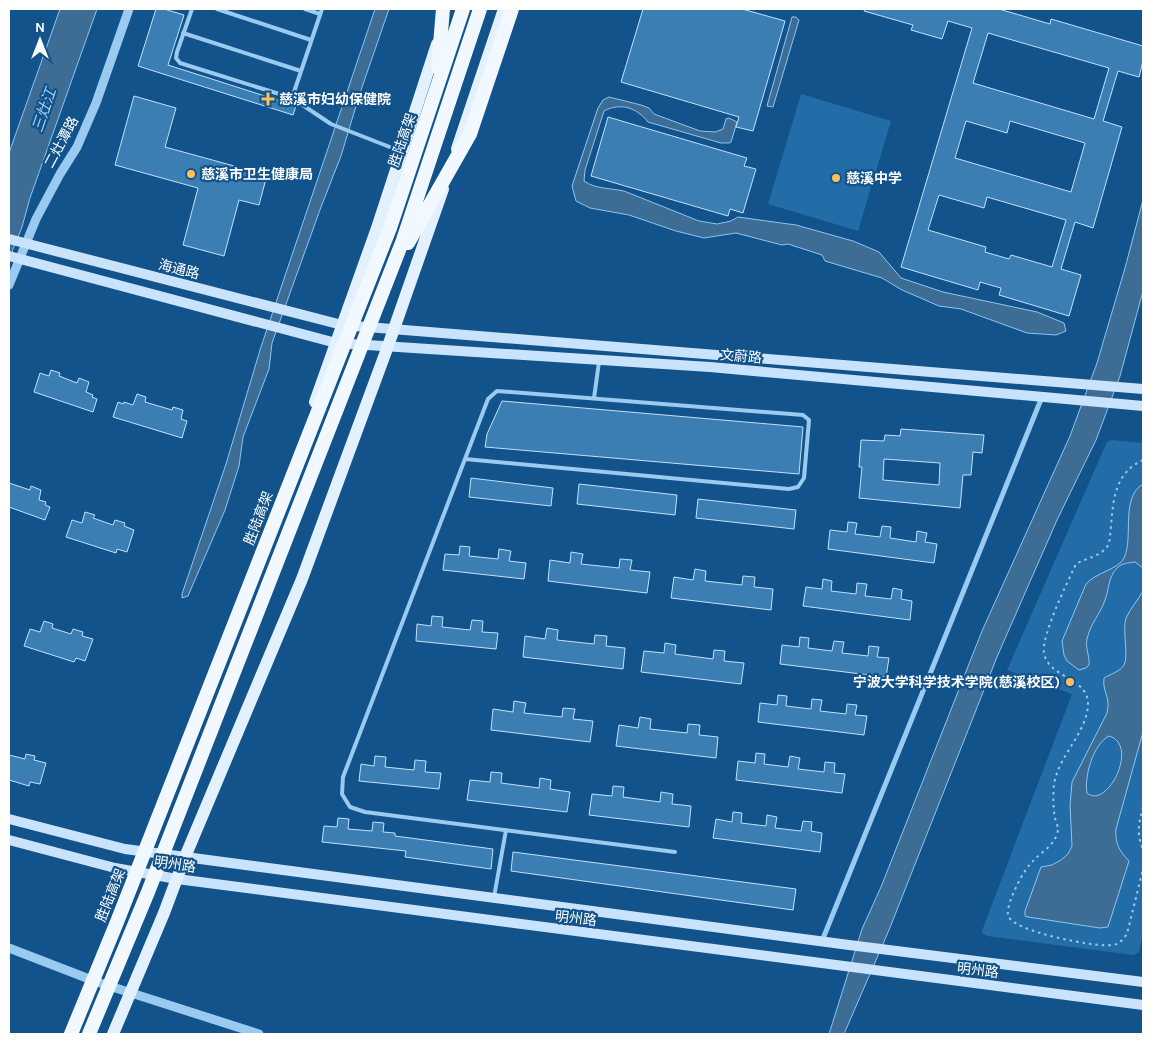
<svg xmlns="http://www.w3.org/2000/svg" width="1152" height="1043" viewBox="0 0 1152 1043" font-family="Karla,'Noto Sans SC',sans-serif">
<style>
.green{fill:#226ca8}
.water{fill:#3d6c95;stroke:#8cc6f4;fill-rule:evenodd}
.building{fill:#3b7eb4;stroke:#c1e1fc;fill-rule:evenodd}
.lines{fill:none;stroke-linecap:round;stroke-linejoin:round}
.path{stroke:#9acaf0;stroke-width:2;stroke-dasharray:2.5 4;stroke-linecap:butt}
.service{stroke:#9acaf0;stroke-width:4}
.minor{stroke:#9acaf0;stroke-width:5}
.tertiary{stroke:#9acaf0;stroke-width:9}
.secondary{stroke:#c8e3fb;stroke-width:10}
.primary{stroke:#e3f1ff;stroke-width:12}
.trunk-bridge{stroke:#f1f8ff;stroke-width:14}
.poi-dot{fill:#ffbf59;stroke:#13538b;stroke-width:2}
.labels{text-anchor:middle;stroke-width:4.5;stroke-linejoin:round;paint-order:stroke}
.poi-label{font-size:14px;font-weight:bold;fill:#fff;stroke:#13538b;text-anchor:start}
.street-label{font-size:14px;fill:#fff;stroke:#13538b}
.water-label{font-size:15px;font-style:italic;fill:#a6d3f8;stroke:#13538b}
</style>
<rect width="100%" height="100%" fill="#13538b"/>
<!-- green -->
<path class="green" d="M801,94L891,121L858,231L768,204Z
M1111,440L1143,443V934L1139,952L1133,955L987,936L982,933L983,928L1072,694L1007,670L1107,442Z"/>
<!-- water -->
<path class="water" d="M60,9H97L30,198L22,227L9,259V153Z
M375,9H389L360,93L341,156L321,207L272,343L269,369L243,437L239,466L225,510L188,596L182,598V594L226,464L260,350Z
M792,17H796L799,20L773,107L767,106Z
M609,97L641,105L649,108L654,114L700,131L715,132L723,129L726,119L729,118L737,122L731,142L729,143H721L648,122C637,108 621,102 604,111L585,170L584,181C595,189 610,188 624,191L699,221L717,224L731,221L738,217L796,225L853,241L879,252L901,278L943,292L1037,312L1064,323L1066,331L1056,335L1027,333L961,309L939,306L902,290L882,278L825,261L822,255L788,244L782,245L736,233L704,238L676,231L629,215L590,208L576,201L572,186L598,108L603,100Z
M1143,200V291L1120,376L1096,440L1057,520L997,657L889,930L844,1034H829L862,929L881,887L982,631L1070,436L1097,363L1125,268Z
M1143,484V568L1135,562C1128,563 1122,563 1117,568C1108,577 1109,590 1105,600C1100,615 1091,622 1087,639C1085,648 1090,656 1089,665L1086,668L1079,670L1067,661L1064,655L1062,641L1086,584C1095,573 1119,569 1124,558C1134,537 1120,498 1143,484Z
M1143,591V732L1116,829C1115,843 1119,851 1129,861L1108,927L1100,928L1028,917L1025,916V911L1041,867L1052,865L1061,860L1068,854L1072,846L1070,805L1072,782L1107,713C1111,696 1102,692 1104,678C1110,674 1120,672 1124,665C1129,656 1122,631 1126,618C1130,609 1138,600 1143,591ZM1109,736C1140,745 1107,810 1087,793C1084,777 1093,744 1109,736Z"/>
<!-- building -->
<path class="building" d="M156,9H164L184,15L168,65L296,106L293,115L138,66Z
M643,9H742L785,21L753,131L736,127L739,117L621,82Z
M865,9H999L1050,24L1051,19L1143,46V61L1139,77L1118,71L1103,121L1122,127L1093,228L1075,222L1061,269L1081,275L1069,316L999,295L1001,288L980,282L978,290L901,267L972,28L948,21L942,39L911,30L913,25L864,11ZM988,33L1109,68L1094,119L973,83ZM966,121L1007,133L1010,121L1085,143L1071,192L955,158ZM939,195L984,208L987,197L1066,220L1052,267L1011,255L1009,259L985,252L986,247L928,230Z
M134,96L176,108L165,147L267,175L259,205L239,200L224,256L183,245L198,188L115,165Z
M608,117L747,158L744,166L756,169L743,213L730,209L728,216L591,176Z
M51,370L60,373L59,376L77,383L79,378L89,382L86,392L93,395L92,397L97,399L93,412L34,392L40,373L49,376Z
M137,394L146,397L145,402L172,410L173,407L183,410L181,419L187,421L182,438L113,417L118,402L123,404L124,402L133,405Z
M502,401L803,427L799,474L485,447L487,434Z
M901,429L984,435L982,453L973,452L971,475H963L960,508L859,498L862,467H859L861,440L884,441L885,435L900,436ZM884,459L940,463L939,485L883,480Z
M471,478L553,488L551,506L469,497Z
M9,483L30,490L31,486L41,490L39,500L46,502L45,505L50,507L45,520L9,507Z
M579,484L677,495L675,515L577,504Z
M698,499L796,510L794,529L696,518Z
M85,512L95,515L93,518L113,525L115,520L125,523L124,526L134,530L127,552L117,549L116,553L66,537L72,520L82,523Z
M848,522L857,523L855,534L880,537L882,526L891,527L890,538L916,542L917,531L927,533L925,542L937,544L934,563L828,549L830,530L847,532Z
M460,546L470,547L469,556L498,559L499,549L511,551L509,561L526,563L524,579L443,570L445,554L459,555Z
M571,552L583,554L581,564L619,568L620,559L632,560L630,570L650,572L647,593L548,581L550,560L570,563Z
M695,569L706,571L705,581L742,585L743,576L755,577L754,587L773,589L771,610L671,598L674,577L693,580Z
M823,579L832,581L831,591L856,594L857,583L867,584L865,596L891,599L893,588L902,590L901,599L912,601L910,620L803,606L806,587L822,589Z
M432,616L443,617L442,627L470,630L472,620L483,621L482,632L498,633L496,649L416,641L417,624L431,626Z
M44,621L53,624L52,628L71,634L73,629L83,632L82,636L93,639L85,661L76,658L74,662L24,646L30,629L40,632Z
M547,628L558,630L557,640L594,644L595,635L607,636L606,646L625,648L623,669L523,657L525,636L545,639Z
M800,637L809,638L808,648L832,651L834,641L844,642L842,653L868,656L869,646L879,647L877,657L889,658L886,677L780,664L782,645L799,647Z
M665,643L676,645L675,654L713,659L714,650L725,651L724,661L744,663L741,684L641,672L644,651L664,653Z
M778,695L787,696L786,706L811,709L812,699L822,700L820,711L846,714L847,704L857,705L855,715L867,716L864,735L758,722L760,703L777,705Z
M514,701L526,703L524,713L562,717L563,708L575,709L573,719L593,721L590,742L491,730L493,709L513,712Z
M640,717L651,719L650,729L687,733L688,724L700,725L699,735L718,737L716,758L616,746L619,725L638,728Z
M756,753L765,754L764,764L788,767L790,756L800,758L798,769L824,772L825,762L835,763L834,773L845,774L842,793L736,780L738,761L755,763Z
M26,754L35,756L34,760L46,763L40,784L30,782L29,786L9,780V755L25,759Z
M375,756L386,757L385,767L414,770L415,760L426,761L425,772L441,773L439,789L359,781L361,764L374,766Z
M491,772L502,773L501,783L539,788L540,778L551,780L550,789L570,792L567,812L467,800L470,780L490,782Z
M613,786L624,787L623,797L660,802L661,792L673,794L672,804L691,806L689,827L589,815L592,794L612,796Z
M733,812L742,813L741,823L766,826L767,815L777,817L775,828L801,831L803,821L812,822L811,831L822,833L820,852L713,838L716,819L732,822Z
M338,818L349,819L348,829L372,831L373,822L384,823L383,832L395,833V836L493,849L491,869L405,857L406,851L322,842L324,826L337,827Z
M513,852L796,889L793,910L511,871Z"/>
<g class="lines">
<!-- path -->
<path class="path" d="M1143,460C1108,476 1114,513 1109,544C1101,557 1088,557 1076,564C1068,581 1041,636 1044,653C1048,678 1089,677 1088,705C1086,734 1059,755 1054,784C1053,794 1053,808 1055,818C1056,822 1058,826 1058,829C1058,832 1056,838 1054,840C1050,848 1039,854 1033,861C1024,869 1006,903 1008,915C1010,931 1097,948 1113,945C1120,944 1123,939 1127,934L1143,869
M1143,807C1139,822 1136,834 1143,849"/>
<!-- service -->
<path class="service" d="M192,9L177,52L176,58L180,63L292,98L331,124L400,151
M217,9L311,40
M305,9L320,14
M183,33L301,71
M292,98L322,9
M594,398L599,362
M465,459L789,489L798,487L804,478L809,420L803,415L497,391L488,399L343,777L342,794L350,807L365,812L675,852
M494,897L506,830"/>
<!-- minor -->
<path class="minor" d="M822,941L1042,397"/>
<!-- tertiary -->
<path class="tertiary" d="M9,285L36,219L60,174L77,147L96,103L129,9
M9,948L97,982L259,1034"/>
<!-- secondary -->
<path class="secondary" d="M9,239L342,325L1143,389
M9,256L336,343L710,367L1143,406
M9,819L125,849L849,945L1143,982
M9,840L115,868L177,879L1143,1005"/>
<!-- primary -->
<path class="primary" d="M457,149L504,9
M315,402L377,228L437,44
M113,1034L164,913L185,857L302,579L388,346L443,189"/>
<!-- trunk-bridge -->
<path class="trunk-bridge" d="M438,68L443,9
M408,243L470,134L512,9
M71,1034L117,922L390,228L463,9
M89,1034L148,892L403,240L480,9"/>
</g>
<!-- markers -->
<g class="poi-dot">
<path d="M265.5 91.5h5v5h5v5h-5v5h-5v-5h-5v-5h5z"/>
<circle cx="191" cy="174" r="5"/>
<circle cx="836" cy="178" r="5"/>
<circle cx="1070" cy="682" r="5"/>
</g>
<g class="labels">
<!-- poi labels -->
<g class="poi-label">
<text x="279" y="104">慈溪市妇幼保健院</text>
<text x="201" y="179">慈溪市卫生健康局</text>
<text x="846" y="183">慈溪中学</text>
<text x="1060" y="687" text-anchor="end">宁波大学科学技术学院(慈溪校区)</text>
</g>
<!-- street labels -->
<g class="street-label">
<text transform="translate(402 140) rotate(-71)" y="5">胜陆高架</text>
<text transform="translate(61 142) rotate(-62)" y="5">二灶潭路</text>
<text transform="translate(179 269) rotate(14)" y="5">海通路</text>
<text transform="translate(741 356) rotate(5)" y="5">文蔚路</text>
<text transform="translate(258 518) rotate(-69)" y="5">胜陆高架</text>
<text transform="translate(175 864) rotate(9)" y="5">明州路</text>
<text transform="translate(110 895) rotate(-68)" y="5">胜陆高架</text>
<text transform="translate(576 918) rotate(7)" y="5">明州路</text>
<text transform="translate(978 970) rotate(7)" y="5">明州路</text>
</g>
<!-- water labels -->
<g class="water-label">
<text transform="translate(44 110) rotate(-71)" y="5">三灶江</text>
</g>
</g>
<!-- border -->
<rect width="1152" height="1043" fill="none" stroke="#ffffff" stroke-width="20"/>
<!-- north arrow -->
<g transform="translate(40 40)" stroke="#13538b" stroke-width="4" paint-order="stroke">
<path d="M0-4L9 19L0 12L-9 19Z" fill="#ffffff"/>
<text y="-8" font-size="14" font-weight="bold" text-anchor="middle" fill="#ffffff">N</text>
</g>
</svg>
